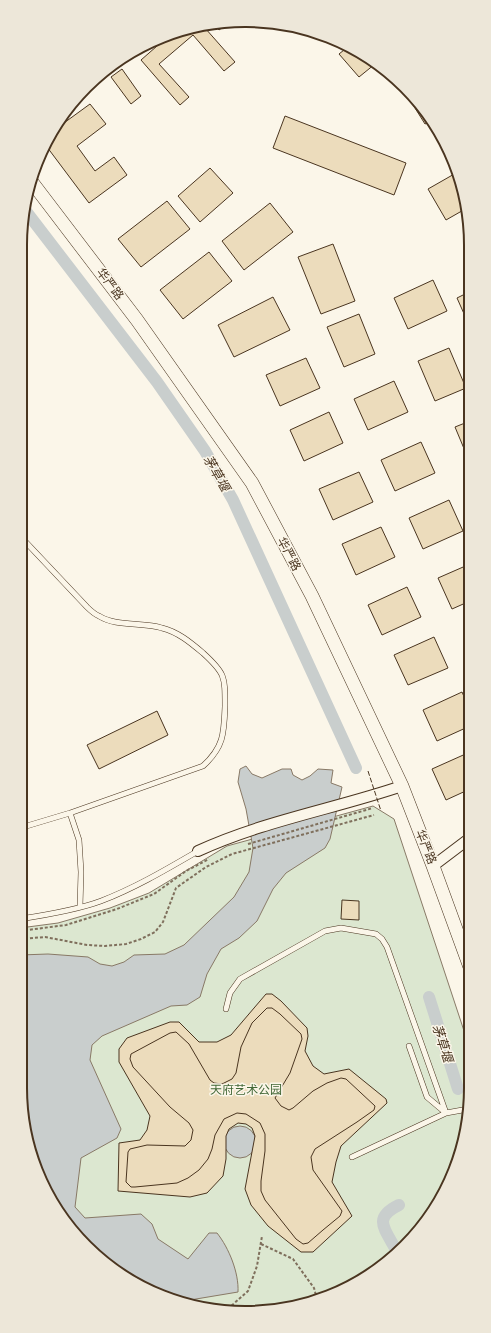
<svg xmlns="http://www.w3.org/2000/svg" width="491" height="1333" viewBox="0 0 491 1333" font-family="'Public Sans','Noto Sans SC',sans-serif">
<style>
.green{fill:#dce7d0;stroke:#887966}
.water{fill:#c9cecd;stroke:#887966}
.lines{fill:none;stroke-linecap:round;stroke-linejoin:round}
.canal{stroke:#c9cecd;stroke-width:12}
.building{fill:#ecdcbc;stroke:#4a3520}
.service-casing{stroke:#4a3520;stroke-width:6}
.minor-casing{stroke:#4a3520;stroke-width:12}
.tertiary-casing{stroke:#4a3520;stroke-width:14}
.path{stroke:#7f6f5c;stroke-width:2;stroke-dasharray:3 2;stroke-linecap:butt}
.service{stroke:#fbf6e9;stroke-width:5}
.minor{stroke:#fbf6e9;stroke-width:10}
.tertiary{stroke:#fbf6e9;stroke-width:13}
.fence{stroke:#4a3520;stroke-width:1;stroke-dasharray:5 2;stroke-linecap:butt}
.labels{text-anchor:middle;stroke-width:3;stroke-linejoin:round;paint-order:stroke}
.street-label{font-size:12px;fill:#4a3520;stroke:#fbf6e9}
.park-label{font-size:12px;fill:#436837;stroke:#fbf6e9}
.water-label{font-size:13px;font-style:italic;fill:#4a3520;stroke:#fbf6e9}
.rim{fill:none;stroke:#4a3520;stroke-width:2}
</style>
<rect width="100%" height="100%" fill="#fbf6e9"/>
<!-- green -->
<path class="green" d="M373,806L394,819L471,1052V1088L463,1146L433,1213L371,1275L304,1305L216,1311L146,1290L76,1236L37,1174L20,1087V928L58,923L110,908L149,893L227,846Z"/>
<!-- water -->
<path class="water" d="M246,766L252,774L262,778L282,769H291L293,775L302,780L310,776L318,769L333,770L331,783L342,787L330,839L325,848L286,873L273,889L257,921L239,938L221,949L207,974L200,997L187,1005L171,1006L102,1036L92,1045L90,1060L121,1129L117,1138L81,1158L75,1207L85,1218L141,1214L152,1224L158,1239L188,1259L209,1233H217C229,1248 239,1273 238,1292L184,1301L146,1290L76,1236L37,1174L20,1087V955L48,954L88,957L100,964L112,966L124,962L134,955L165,954L184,945L234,897L249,872L253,848L246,809L238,782L240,769Z
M224 1142a16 16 0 1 1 32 0a16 16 0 1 1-32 0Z"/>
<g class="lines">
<!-- canal -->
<path class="canal" d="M25,210L157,382L205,451L233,500L356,768
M429,997L458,1089
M396,1250C385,1229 372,1218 399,1205"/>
</g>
<!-- building -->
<path class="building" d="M216,22L228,23L219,30L213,23Z
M209,24L205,28L235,62L224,71L193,35L159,64L189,97L180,105L141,60L165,39Z
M349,46L358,50L375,64L359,77L339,54Z
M122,69L141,96L131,104L111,77Z
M400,84L415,97L431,121L425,124Z
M90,104L106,124L77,146L95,171L114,157L127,175L89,203L47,147L57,128Z
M285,116L406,163L394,195L273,148Z
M210,168L233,193L200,222L178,196Z
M456,173L467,208L446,220L428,189Z
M167,201L190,229L141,267L118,239Z
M270,203L293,232L244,270L222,241Z
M333,244L355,301L321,314L298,257Z
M209,252L232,281L183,319L160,290Z
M433,280L447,311L408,329L394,298Z
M469,292V325L457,298Z
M273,297L290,330L234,357L218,325Z
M359,314L375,354L344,367L327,327Z
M449,348L466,388L435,401L418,361Z
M306,358L320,388L280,406L266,375Z
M394,381L408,412L368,430L354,399Z
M329,412L343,443L304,461L290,430Z
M470,421V463L455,427Z
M421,442L435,473L395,491L381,460Z
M359,472L373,502L333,520L319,489Z
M449,500L463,531L423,549L409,518Z
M381,527L395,557L356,575L342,544Z
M470,564V601L452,609L438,578Z
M407,587L421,617L382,635L368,605Z
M434,637L448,668L408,685L394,655Z
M462,692L470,710V726L437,741L423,710Z
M157,711L168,735L99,769L87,745Z
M470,752V789L446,800L432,769Z
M342,900L359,901V920L341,919Z
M266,994H272L281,1001L307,1028L308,1036L305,1051L313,1066L324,1074L349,1069L386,1099L387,1103L341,1146L336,1162L332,1182L352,1216L313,1252H301L268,1226L251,1205L245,1189L255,1136L252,1128L246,1124L238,1123L229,1129L226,1136V1159L223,1176L207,1193L190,1197L118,1191L119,1143L140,1140L147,1130L150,1116L119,1062V1049L127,1038L170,1022H179L199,1042H217L231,1035Z
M267,1008H272L280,1014L301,1034L302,1039L290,1073L275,1098L281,1106L289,1110L293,1108L313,1091L327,1083L341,1078L346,1079L375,1106L374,1110L357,1122L315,1149L311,1157L313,1170L342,1211L340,1216L323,1230L308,1243L303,1244L296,1239L265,1200L261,1191V1181L265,1151V1134L260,1123L246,1114L237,1113L224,1119L215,1135L212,1149L208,1159L199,1170L188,1178L177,1183L135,1187H131L126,1182L128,1152L130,1149L147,1145L185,1146L191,1140L193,1130L189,1123L170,1107L133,1067L130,1059L131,1054L170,1033L176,1032L189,1044L210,1080L214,1083L222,1084L232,1079L236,1073L241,1047L252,1023Z"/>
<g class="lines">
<!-- service casing -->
<g class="service-casing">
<path id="service" d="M20,290L23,313L20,329
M20,536L87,607C90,610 94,614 99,616C117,627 142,622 162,628C178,632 190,642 203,653C225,673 225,676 225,706C224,733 224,747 203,766L70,813L20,828
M70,813L79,840L81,872L80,906
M20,919C46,915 77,910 101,901C135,888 167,869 198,851
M226,1009L230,993L240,979L325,931L341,928L376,934L382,939L387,947L446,1113L427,1097L409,1046
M352,1157L446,1113L468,1109"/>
</g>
<!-- minor casing -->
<g class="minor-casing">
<path id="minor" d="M198,851C263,821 334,809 402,786
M433,866L470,838"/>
</g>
<!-- tertiary casing -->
<g class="tertiary-casing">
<path id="tertiary" d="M31,181L137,320L252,483L312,596L402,786L433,866L471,970"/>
</g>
<!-- path -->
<path class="path" d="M248,844L373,808
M20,931L66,925L117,909L154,894L186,871L209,859
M20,939L45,937L87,945L105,946L126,944L141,939L155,932L163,922L176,888L206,867L232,854L374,815
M261,1244L293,1259L314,1288L317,1299
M202,1307H230L248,1291L257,1266L262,1236"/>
<!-- service -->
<use href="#service" class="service"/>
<!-- minor -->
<use href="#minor" class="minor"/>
<!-- tertiary -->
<use href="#tertiary" class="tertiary"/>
<!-- fence -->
<path class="fence" d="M368,771L381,811"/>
</g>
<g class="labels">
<!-- street labels -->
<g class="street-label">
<text transform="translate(110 284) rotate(53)" y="4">华严路</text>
<text transform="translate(289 554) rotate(62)" y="4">华严路</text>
<text transform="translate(426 847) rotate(68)" y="4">华严路</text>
</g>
<!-- park labels -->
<g class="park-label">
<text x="246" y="1094">天府艺术公园</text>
</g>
<!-- water labels -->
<g class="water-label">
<text transform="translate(217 473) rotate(60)" y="5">茅草堰</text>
<text transform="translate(443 1043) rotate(72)" y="5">茅草堰</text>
</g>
</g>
<!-- crop -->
<path d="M0 0H491V1333H0ZM245 27H246A218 218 0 0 1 464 245V1088A218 218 0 0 1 246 1306H245A218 218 0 0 1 27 1088V245A218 218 0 0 1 245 27Z" fill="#ede7d9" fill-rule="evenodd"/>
<path class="rim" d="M245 27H246A218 218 0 0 1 464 245V1088A218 218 0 0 1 246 1306H245A218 218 0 0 1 27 1088V245A218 218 0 0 1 245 27Z"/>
</svg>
